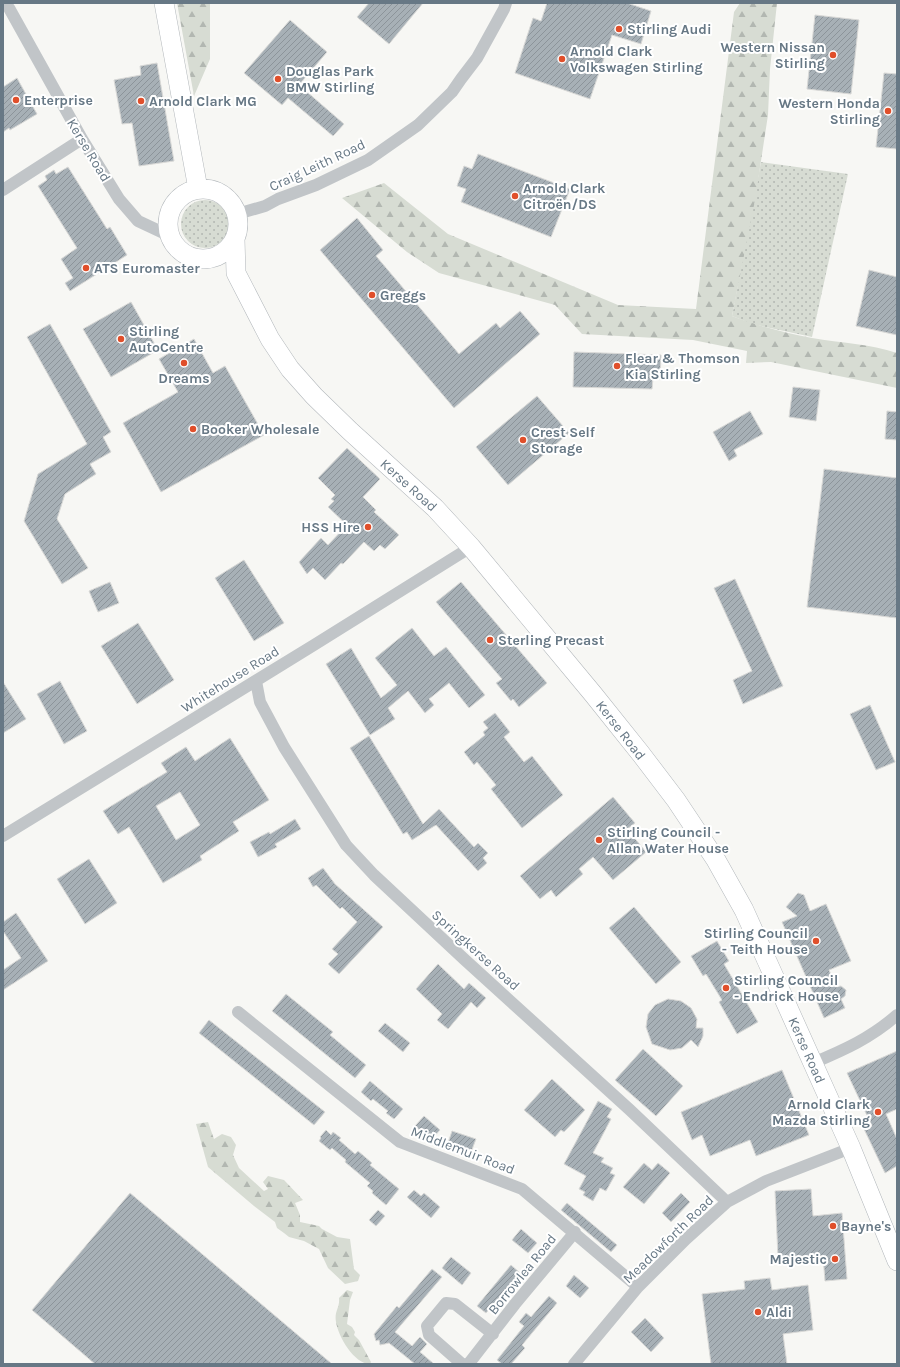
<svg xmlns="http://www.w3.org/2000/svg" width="900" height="1367" viewBox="0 0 900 1367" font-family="Karla,sans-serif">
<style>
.grass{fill:url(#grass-dots)}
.forest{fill:url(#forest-firs)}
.building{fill:url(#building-hatch);stroke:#d9d9d7;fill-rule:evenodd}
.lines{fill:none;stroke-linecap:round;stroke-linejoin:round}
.primary-casing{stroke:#b2b7bb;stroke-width:20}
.street{stroke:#c1c5c8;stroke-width:12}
.primary{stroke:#fff;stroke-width:19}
.poi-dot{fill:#e04f2b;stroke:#fff;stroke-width:1.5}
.labels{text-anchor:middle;stroke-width:4;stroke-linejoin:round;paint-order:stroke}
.poi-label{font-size:14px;font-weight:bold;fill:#677885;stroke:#fff;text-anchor:start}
.street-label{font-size:14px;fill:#677885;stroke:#fff}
</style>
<defs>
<pattern id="grass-dots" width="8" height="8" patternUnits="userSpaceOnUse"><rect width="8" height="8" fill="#d7dcd3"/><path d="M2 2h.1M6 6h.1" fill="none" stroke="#b2b7b1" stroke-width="1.8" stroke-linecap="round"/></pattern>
<pattern id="forest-firs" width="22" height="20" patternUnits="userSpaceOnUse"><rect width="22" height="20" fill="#d7dcd3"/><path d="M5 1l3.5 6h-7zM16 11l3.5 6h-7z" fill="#b2b7b1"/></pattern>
<pattern id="building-hatch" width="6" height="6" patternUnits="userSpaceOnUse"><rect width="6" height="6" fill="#a7b0b6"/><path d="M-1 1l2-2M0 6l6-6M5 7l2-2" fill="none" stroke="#8c949a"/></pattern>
</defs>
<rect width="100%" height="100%" fill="#f7f7f4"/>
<!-- grass -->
<path class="grass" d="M761,162L848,174L812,337L752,324L732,316Z
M181 224a24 24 0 1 1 48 0a24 24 0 1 1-48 0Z"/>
<!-- forest -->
<path class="forest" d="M177,3H210V59L194,96Z
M740,3H777L770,69L768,115L755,200L732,316C758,326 786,333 812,338C841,343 870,344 897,353V388L771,362L746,363L747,351L693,340L582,334L555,305L439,273L407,252L342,198L384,183L448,234L618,305L696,309L734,12Z
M208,1122L214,1139L222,1134L231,1137L236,1145L233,1155L239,1168L264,1191L268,1189L263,1182L268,1176L284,1180L303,1200L295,1203L300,1215V1222L319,1226L322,1229L337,1237L350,1239L354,1269L360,1275L358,1281L345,1284L328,1268L319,1249L304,1241L289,1237L284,1233L277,1228L275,1222L254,1206L208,1167L196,1124Z
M347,1290L353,1292L350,1300L347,1324L352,1327L355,1332L354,1335L359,1340L371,1362L370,1364C354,1364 338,1336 336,1322C334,1311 340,1308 339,1298Z"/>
<!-- building -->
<path class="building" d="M369,3H423L389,44L357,17Z
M547,3H627L651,11L641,44L612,35L590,99L515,73L533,18L541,21Z
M815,15L859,20L851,94L807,89Z
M290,20L327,52L299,85L344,124L333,136L288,98L282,105L244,73Z
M157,63L174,161L139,166L132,123L122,124L114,80L141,75L140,66Z
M884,73L897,74V149L876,147Z
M17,78L37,114L10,130L9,128L3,132V87Z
M478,154L570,189L551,237L461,202L466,189L457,186L464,166L472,169Z
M68,167L107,229L110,227L127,255L70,291L65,283L73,278L61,259L77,248L38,186L47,180L45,176L54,170L56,174Z
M357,218L383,250L376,256L459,354L496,323L500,328L520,311L540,334L454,408L320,250Z
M869,270L897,277V335L856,326Z
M131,302L158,350L111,377L83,329Z
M50,324L111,432L103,437L111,452L90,464L96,474L65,494L57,519L88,568L62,584L24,521L38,474L87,444L27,337Z
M194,339L213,373L225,366L264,435L161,492L123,423L178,392L159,359Z
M574,352L661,355L660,379L653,378L652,389L573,387Z
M793,387L820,390L816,421L789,417Z
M537,396L569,433L508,485L476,447Z
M750,411L763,434L734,450L737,456L729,461L713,432Z
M887,411L897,412V440L885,439Z
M347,448L380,479L363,497L376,510L374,512L399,535L385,549L380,545L374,551L364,542L343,564L341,563L325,580L313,568L307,574L299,562L321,538L328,545L347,525L328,507L334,501L331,499L335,495L318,478Z
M824,469L897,478V618L807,607Z
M244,560L284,623L254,641L215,578Z
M735,579L783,686L743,704L733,680L752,671L714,588Z
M110,582L119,603L98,612L89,591Z
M461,582L547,683L519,707L513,699L511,701L496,683L502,679L436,602Z
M138,623L174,680L137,704L101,646Z
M412,628L434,656L446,647L485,695L469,708L449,683L429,699L434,705L425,713L408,691L388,708L395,719L370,735L326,664L351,648L381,698L397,685L375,658Z
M60,681L87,731L64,744L37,694Z
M3,682L26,719L3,733Z
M870,705L895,762L876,770L850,714Z
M495,713L510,732L504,737L524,762L532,756L563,795L522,828L491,789L496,785L477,762L474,765L464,752L485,735L483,732L488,728L483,722Z
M369,736L423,824L439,809L474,847L478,843L488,853L483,858L487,863L478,871L436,825L412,840L407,832L403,834L350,748Z
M230,738L269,800L233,822L239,831L200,856L202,860L163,883L129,827L118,834L103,811L167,772L161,763L186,747L195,761ZM180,792L200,825L176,840L156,806Z
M613,797L635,823L627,829L646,852L613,880L593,857L579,869L583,874L556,897L551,890L540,899L520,876Z
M295,819L301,829L275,844L277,847L258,857L250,842L269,832L270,834Z
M89,859L117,903L85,924L57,879Z
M323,868L335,884L383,927L339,974L328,964L338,954L332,949L357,922L342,907L340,909L316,885L313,887L308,878Z
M798,893L804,895L810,911L826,904L851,961L829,970L836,987L841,986L846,990L845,996L841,999L845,1008L824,1018L782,922L797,916L786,907Z
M634,907L681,962L656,984L609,928Z
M16,913L48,961L3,990V970L21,958L3,931V922Z
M717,941L729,961L724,964L758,1022L737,1034L719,1002L722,1000L706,974L703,976L691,956Z
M438,964L464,989L469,983L486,998L477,1008L471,1002L448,1029L437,1020L442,1014L416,989Z
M286,994L333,1032L330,1035L366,1065L355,1078L272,1011Z
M668,999L681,1001L691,1008L697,1019L696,1028H703V1036L698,1047L691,1040L682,1048L670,1050L652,1044L646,1027L648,1014L655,1005Z
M209,1020L325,1112L314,1125L199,1033Z
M385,1023L410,1043L403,1052L378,1031Z
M643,1049L683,1086L656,1116L615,1080Z
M897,1051V1109L886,1114L897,1139V1166L885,1173L864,1129L872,1126L847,1073Z
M782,1070L809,1135L756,1156L750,1140L710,1156L702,1135L692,1140L681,1112Z
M552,1079L585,1110L564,1132L561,1130L555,1137L524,1110Z
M370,1081L403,1109L394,1119L386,1113L388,1111L373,1099L371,1101L361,1092Z
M598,1101L612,1109L607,1117L611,1119L593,1153L604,1158L601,1162L613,1168L610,1173L615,1175L606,1191L600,1188L593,1201L583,1195L585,1192L579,1189L586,1176L564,1164Z
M424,1116L440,1130L431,1140L415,1126Z
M326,1130L331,1135L333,1132L341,1138L339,1140L355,1154L358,1151L372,1163L370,1165L399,1189L386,1205L372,1193L373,1191L367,1186L370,1183L345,1162L346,1160L332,1148L330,1150L319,1141L321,1138L320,1137Z
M452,1131L476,1139L471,1152L465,1150L464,1152L447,1146Z
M644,1163L652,1170L658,1163L670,1173L644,1204L623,1187Z
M811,1189L813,1216L842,1213L847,1279L825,1281L823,1256L778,1258L775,1191Z
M414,1190L421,1196L424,1193L440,1207L431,1218L407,1197Z
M130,1193L332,1364H95L32,1310Z
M681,1193L690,1202L671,1222L662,1213Z
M567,1203L617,1245L611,1252L561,1210Z
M378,1210L385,1216L376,1226L369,1220Z
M521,1229L537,1243L528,1253L512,1240Z
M451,1257L471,1273L462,1285L442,1268Z
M511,1265L520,1273L486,1313L477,1306Z
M432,1269L442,1277L395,1332L412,1346L420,1337L427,1344L420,1352L434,1364H415L389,1343L380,1345L379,1340L376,1341L374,1334L397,1306L399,1308Z
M574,1275L589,1288L580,1298L566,1286Z
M770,1278L772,1290L808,1285L813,1330L783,1334L787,1364H711L702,1294L745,1289L744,1281Z
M549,1296L557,1303L522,1345L525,1348L511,1364H502L497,1360L524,1326L519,1322L526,1313L531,1317Z
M645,1318L664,1338L651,1352L631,1332Z"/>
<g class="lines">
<!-- primary casing -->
<g class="primary-casing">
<path id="primary" d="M164,3L198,189
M168 224a35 35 0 1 1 70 0a35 35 0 1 1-70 0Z
M235,239L236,273L270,339L290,369L314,396L350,431L435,508L471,547L593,694L641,754L676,800L716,860L744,910L767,961L851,1148L897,1261"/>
</g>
<!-- street -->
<path class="street" d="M5,3L9,8L82,139L119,199L138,221L170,236
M3,190L82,139
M237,214L265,206L278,199L316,185L368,160L418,125L452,92L461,79L477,58L504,9L506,3
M256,681L260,702L284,747L346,845L374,875L464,959L630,1110L727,1202
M3,836L314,645L471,547
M238,1012L400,1142L522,1189L638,1287
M813,1063C844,1050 871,1038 897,1015
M462,1364L429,1335L427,1326L446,1303L455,1304L493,1334
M468,1364L470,1362L515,1304L575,1232
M574,1364L638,1287L686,1239L727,1202L766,1181L851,1148"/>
<!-- primary -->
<use href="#primary" class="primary"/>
</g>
<!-- markers -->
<g class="poi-dot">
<circle cx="619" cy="29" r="4"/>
<circle cx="833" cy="55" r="4"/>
<circle cx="562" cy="59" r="4"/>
<circle cx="278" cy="79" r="4"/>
<circle cx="16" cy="100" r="4"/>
<circle cx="141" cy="101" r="4"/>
<circle cx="888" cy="111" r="4"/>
<circle cx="515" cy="196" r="4"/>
<circle cx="86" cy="268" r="4"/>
<circle cx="372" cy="295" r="4"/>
<circle cx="121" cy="339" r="4"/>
<circle cx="184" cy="363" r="4"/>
<circle cx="617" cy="366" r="4"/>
<circle cx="193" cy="429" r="4"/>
<circle cx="523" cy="440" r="4"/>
<circle cx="368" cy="527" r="4"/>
<circle cx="490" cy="640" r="4"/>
<circle cx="599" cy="840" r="4"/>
<circle cx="816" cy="941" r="4"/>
<circle cx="726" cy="988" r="4"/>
<circle cx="878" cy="1112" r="4"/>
<circle cx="833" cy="1226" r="4"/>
<circle cx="835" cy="1259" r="4"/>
<circle cx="758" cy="1312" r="4"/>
</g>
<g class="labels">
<!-- poi labels -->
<g class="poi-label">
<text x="627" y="34">Stirling Audi</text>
<text x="825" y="52" text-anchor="end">Western Nissan<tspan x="825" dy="16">Stirling</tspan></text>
<text x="570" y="56">Arnold Clark<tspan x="570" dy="16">Volkswagen Stirling</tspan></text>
<text x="286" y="76">Douglas Park<tspan x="286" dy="16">BMW Stirling</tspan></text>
<text x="24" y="105">Enterprise</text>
<text x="149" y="106">Arnold Clark MG</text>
<text x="880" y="108" text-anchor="end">Western Honda<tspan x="880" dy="16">Stirling</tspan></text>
<text x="523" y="193">Arnold Clark<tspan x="523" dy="16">Citroën/DS</tspan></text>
<text x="94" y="273">ATS Euromaster</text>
<text x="380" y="300">Greggs</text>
<text x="129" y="336">Stirling<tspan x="129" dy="16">AutoCentre</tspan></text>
<text x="625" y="363">Flear &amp; Thomson<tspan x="625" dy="16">Kia Stirling</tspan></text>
<text x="184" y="383" text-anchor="middle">Dreams</text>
<text x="201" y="434">Booker Wholesale</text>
<text x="531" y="437">Crest Self<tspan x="531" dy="16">Storage</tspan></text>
<text x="360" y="532" text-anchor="end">HSS Hire</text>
<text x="498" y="645">Sterling Precast</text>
<text x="607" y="837">Stirling Council -<tspan x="607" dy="16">Allan Water House</tspan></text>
<text x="808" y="938" text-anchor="end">Stirling Council<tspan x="808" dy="16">- Teith House</tspan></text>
<text x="734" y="985">Stirling Council<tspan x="734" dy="16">- Endrick House</tspan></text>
<text x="870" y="1109" text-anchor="end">Arnold Clark<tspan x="870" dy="16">Mazda Stirling</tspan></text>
<text x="841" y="1231">Bayne's</text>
<text x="827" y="1264" text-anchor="end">Majestic</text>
<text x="766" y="1317">Aldi</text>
</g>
<!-- street labels -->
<g class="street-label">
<text transform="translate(89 150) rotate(59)" y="5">Kerse Road</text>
<text transform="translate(317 165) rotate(-25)" y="5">Craig Leith Road</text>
<text transform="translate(409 485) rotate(42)" y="5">Kerse Road</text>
<text transform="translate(230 679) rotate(-32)" y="5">Whitehouse Road</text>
<text transform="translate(621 730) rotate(52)" y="5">Kerse Road</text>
<text transform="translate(476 950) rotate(42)" y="5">Springkerse Road</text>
<text transform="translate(807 1050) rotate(66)" y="5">Kerse Road</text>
<text transform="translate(463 1150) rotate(21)" y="5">Middlemuir Road</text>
<text transform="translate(668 1239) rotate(-44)" y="5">Meadowforth Road</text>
<text transform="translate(522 1274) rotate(-51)" y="5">Borrowlea Road</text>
</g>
</g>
<!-- border -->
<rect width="900" height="1367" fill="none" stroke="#677885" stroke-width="8"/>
</svg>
